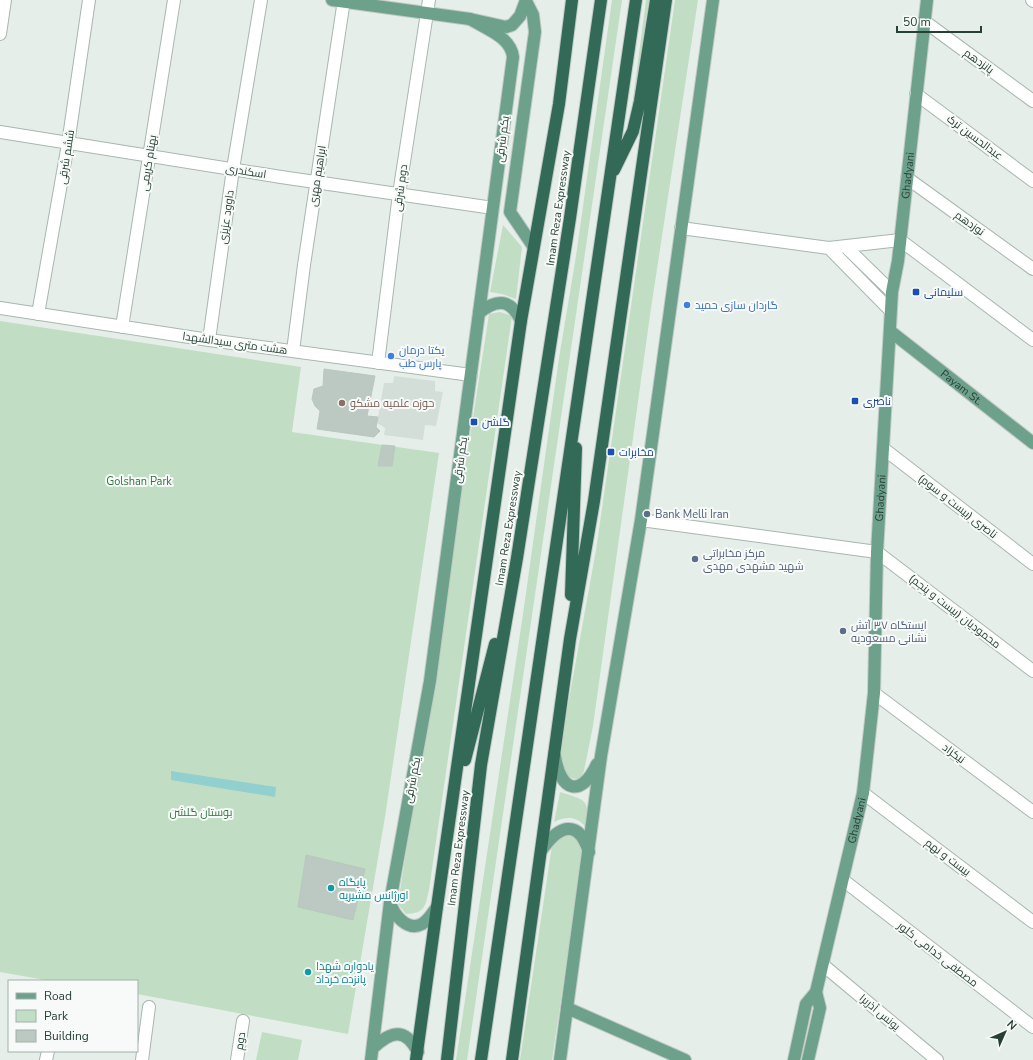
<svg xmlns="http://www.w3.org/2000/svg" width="1033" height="1060" viewBox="0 0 1033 1060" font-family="'Nunito Sans',Cairo,sans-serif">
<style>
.built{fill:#d4ded8}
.green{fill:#c1dec4}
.water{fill:#92cfcf}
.building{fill:#bbc9c2;stroke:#b9c8bf}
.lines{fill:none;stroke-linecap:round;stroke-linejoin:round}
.minor-casing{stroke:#a9b6af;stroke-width:14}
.major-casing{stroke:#c2cac6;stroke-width:14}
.highway-casing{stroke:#c2cac6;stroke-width:14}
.minor{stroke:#fff;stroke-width:12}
.major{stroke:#6da18c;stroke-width:12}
.highway{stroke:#336a57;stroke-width:12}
.transit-dot{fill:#1a4fb4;stroke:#f7faf8;stroke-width:1.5}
.shop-dot{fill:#3f7fe0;stroke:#f7faf8;stroke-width:1.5}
.education-dot{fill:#8d6e63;stroke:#f7faf8;stroke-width:1.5}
.service-dot{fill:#5c6f8a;stroke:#f7faf8;stroke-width:1.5}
.culture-dot{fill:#0f9aa8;stroke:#f7faf8;stroke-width:1.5}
.labels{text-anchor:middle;stroke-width:4;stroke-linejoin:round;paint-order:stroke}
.street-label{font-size:11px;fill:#264035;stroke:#f7faf8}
.transit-label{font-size:11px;fill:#164399;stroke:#f7faf8;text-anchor:start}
.shop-label{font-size:11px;fill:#366cbe;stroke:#f7faf8;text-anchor:start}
.education-label{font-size:11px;fill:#785e54;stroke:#f7faf8;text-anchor:start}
.park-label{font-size:11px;fill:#327442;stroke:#f7faf8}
.service-label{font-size:11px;fill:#4e5e75;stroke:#f7faf8;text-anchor:start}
.culture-label{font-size:11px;fill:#0d838f;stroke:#f7faf8;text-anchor:start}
</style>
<rect width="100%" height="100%" fill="#e6eee9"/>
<!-- built -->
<path class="built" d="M394,376L435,381V391L443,392L436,426L425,425L423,440L384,435L385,428L377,423L384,383H393Z"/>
<!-- green -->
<path class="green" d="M612,0H622L467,1060H456L523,614L559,358L576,256Z
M646,0H654L629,130Z
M675,0H698L650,315L593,726L584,771L579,780L565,776L560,768V749L596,550Z
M503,225L522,247L516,299L502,294L490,292Z
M500,312L512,316L429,890C425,907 425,913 406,914L398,904L489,314Z
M0,321L301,367L292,432L439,453L385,817L348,1034L137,994V981H51L0,972Z
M560,792C584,800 591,798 585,826C576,816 566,816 554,822Z
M568,835L577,837L583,852L552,1060H520L552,845L560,837Z
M262,1032L302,1040L298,1060H256Z"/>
<!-- water -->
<path class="water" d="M171,771L276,787L275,797L171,780Z"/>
<!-- building -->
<path class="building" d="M324,369L375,376L367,416L378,417L376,427L380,431L374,437L317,429L320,411L315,406L312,399L314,389L323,386Z
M382,445L395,446L392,466H378Z
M306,855L365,869L353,920L298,907Z"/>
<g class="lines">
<!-- minor casing -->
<g class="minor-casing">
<path id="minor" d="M1032,0L1033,1
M924,21L1033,101
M0,34L5,0
M916,94L1033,181
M0,132L281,177L493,208
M907,178L1033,269
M681,228L829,248L900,240L1033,340
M846,247L892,292
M829,248L891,311
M0,308L209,340L471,375
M38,314L68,144L89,0
M122,327L174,0
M209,340L233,169L261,0
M293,351L304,265L344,0
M378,363L399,194L429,0
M884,449L1033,564
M641,520L877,552L1033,671
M874,693L1033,812
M863,793L1033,922
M843,880L1033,1027
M823,965L937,1060
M46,1060L48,1051
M142,1060L149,1007
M237,1060L243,1021"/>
</g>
<!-- major casing -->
<g class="major-casing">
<g id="major">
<path d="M332,0L470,19L506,27L512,25L520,16L526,0"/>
<path d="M526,1L533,15L535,32L510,212L533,246"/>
<path d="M479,313C497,298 511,299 521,321"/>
<path id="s1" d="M890,331L1033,443"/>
<path d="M555,756C560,791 581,799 597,764"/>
<path d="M541,851C558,826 578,817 589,852"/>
<path d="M437,907C433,912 429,920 422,924C407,932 393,914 390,902L430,681L513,57C511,37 486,29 470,19"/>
<path d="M567,1008L685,1060"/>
<path d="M373,1048C391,1031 405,1027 418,1052"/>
<path d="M371,1060L390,902"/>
<path d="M560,1060L601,756L641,520L713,0"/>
<path id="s2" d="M794,1060L806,1004L816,992L863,793L874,693L877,552L892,292L898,261L927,0"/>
<path d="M808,1060L820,1008L816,992"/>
</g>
</g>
<!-- highway casing -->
<g class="highway-casing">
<path id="highway" d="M614,170L633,131L640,101L656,0
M571,595L576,448
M465,760L495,644
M416,1060L437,907L521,321L559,104L572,0
M447,1060L481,765L517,558L570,218L601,0
M481,1060L636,0
M512,1060L570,639L594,501L666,0"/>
</g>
<!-- minor -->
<use href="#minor" class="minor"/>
<!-- major -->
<use href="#major" class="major"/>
<!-- highway -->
<use href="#highway" class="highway"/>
</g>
<!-- markers -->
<g class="transit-dot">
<rect x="912" y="288" width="8" height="8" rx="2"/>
<rect x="851" y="397" width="8" height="8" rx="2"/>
<rect x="470" y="418" width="8" height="8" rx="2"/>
<rect x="607" y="448" width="8" height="8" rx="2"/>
</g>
<g class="shop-dot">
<circle cx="687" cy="305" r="4"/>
<circle cx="391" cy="356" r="4"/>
</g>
<circle class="education-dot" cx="342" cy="403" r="4"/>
<g class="service-dot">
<circle cx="647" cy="514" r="4"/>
<circle cx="695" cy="559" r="4"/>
<circle cx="843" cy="631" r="4"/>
</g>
<g class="culture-dot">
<circle cx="331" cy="888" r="4"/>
<circle cx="308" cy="972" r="4"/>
</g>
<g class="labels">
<!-- street labels -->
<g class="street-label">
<text transform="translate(979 61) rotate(36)" y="4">پانزدهم</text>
<text transform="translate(975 137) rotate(37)" y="4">عبدالحسین ترک</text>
<text transform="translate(502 139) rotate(-83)" y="4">یکم شرقی</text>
<text transform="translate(66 157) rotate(-81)" y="4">ششم شرقی</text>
<text transform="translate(148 163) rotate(-81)" y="4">بهنام کریمی</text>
<text transform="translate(246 171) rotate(9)" y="4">اسکندری</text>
<text dy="4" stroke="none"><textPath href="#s2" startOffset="897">Ghadyani</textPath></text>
<text transform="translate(317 176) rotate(-81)" y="4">ابراهیم مهری</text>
<text transform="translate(400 188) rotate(-82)" y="4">دوم شرقی</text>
<text transform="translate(558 208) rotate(-82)" y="4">Imam Reza Expressway</text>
<text transform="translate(226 217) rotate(-82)" y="4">داوود عزیزی</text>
<text transform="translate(970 223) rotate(36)" y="4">نوزدهم</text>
<text transform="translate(235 343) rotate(8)" y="4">هشت متری سیدالشهدا</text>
<text dy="4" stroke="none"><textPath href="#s1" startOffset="91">Payam St.</textPath></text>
<text transform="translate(460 460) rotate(-82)" y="4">یکم شرقی</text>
<text dy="4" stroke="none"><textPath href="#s2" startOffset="573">Ghadyani</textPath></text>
<text transform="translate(958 506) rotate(38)" y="4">ناصری (بیست و سوم)</text>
<text transform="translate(508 528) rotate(-81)" y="4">Imam Reza Expressway</text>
<text transform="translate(955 611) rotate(38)" y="4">محمودیان (بیست و پنجم)</text>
<text transform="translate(954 753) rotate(37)" y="4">نیکزاد</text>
<text transform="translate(412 780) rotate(-79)" y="4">یکم شرقی</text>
<text dy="4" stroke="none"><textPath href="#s2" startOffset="249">Ghadyani</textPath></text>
<text transform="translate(458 848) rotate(-83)" y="4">Imam Reza Expressway</text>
<text transform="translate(948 857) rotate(37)" y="4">بیست و نهم</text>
<text transform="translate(938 954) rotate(38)" y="4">مصطفی خدامی کلور</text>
<text transform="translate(880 1012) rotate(40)" y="4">یونس آذربرا</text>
<text transform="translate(240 1041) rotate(-81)" y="4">دوم</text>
</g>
<!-- transit labels -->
<g class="transit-label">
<text x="924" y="296">سلیمانی</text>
<text x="863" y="405">ناصری</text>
<text x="482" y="426">گلشن</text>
<text x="619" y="456">مخابرات</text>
</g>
<!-- shop labels -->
<g class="shop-label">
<text x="695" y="309">گاردان سازی حمید</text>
<text x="399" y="354">یکتا درمان<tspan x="399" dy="13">پارس طب</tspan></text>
</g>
<!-- education labels -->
<g class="education-label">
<text x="350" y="407">حوزه علمیه مشکو</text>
</g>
<!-- park labels -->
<g class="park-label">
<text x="139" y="485">Golshan Park</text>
<text x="201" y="816">بوستان گلشن</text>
</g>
<!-- service labels -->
<g class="service-label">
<text x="655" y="518">Bank Melli Iran</text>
<text x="703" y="557">مرکز مخابراتی<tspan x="703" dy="13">شهید مشهدی مهدی</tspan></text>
<text x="851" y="629">ایستگاه ۳۷ آتش<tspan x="851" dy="13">نشانی مسعودیه</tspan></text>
</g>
<!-- culture labels -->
<g class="culture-label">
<text x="339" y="886">پایگاه<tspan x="339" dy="13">اورژانس مشیریه</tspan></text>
<text x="316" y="970">یادواره شهدا<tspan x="316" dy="13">پانزده خرداد</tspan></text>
</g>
</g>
<!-- legend -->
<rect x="8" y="980" width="130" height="72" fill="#f7faf8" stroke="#a3b0aa"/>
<rect x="16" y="993" width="20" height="6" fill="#6da18c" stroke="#a3b0aa"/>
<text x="44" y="1000" font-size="12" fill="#264035">Road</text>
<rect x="16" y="1010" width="20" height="12" fill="#c1dec4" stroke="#a3b0aa"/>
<text x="44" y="1020" font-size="12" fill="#264035">Park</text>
<rect x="16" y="1030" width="20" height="12" fill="#bbc9c2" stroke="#a3b0aa"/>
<text x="44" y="1040" font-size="12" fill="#264035">Building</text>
<!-- north arrow -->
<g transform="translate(1005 1032) rotate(45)" stroke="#f7faf8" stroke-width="3" paint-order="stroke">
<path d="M0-3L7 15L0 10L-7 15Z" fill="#264035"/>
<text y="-6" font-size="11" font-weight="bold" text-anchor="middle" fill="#264035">N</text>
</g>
<!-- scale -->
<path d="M897 26v6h84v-6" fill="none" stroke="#264035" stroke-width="2"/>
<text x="903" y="26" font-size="12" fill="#264035" stroke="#f7faf8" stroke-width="3" paint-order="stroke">50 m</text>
</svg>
